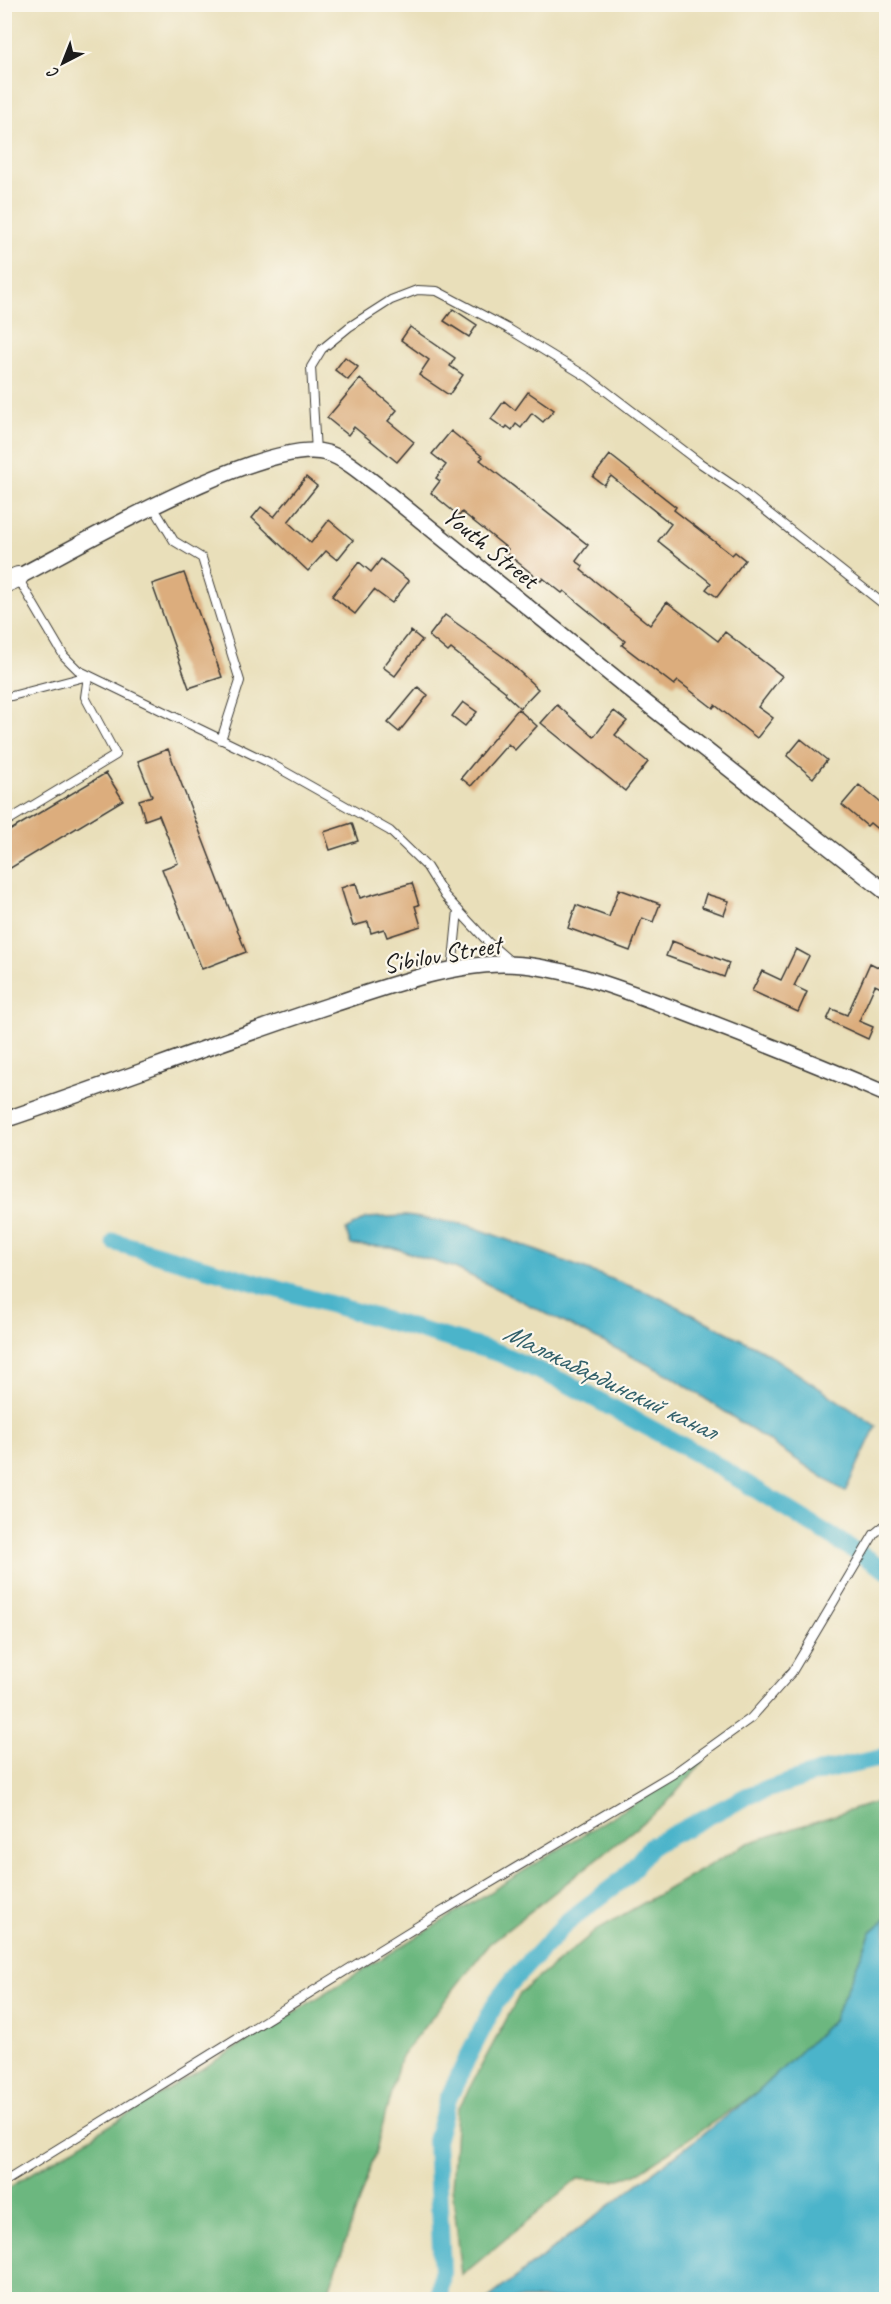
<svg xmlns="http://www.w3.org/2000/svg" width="891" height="2304" viewBox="0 0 891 2304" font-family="Caveat,sans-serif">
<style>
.forest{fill:#6cb77f;stroke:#446a4e;stroke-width:1.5}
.water{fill:#4cb4ca;stroke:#346873;stroke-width:1.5}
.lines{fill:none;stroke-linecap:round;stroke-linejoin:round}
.canal{stroke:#4cb4ca;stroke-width:18}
.building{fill:#dcad7d}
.service-casing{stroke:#3b3934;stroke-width:10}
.minor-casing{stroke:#3b3934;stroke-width:18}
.tertiary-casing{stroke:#3b3934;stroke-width:22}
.service{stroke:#fff;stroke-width:8}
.minor{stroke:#fff;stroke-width:15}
.tertiary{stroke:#fff;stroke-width:20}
.labels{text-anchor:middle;stroke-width:4.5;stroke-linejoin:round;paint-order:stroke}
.street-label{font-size:26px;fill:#1c1c1c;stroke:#fbf7ec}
.water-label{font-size:27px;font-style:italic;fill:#32606a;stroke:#fbf7ec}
</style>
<rect width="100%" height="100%" fill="#fbf7ec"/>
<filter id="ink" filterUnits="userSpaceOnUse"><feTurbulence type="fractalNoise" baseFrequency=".0167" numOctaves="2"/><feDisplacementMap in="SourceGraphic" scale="12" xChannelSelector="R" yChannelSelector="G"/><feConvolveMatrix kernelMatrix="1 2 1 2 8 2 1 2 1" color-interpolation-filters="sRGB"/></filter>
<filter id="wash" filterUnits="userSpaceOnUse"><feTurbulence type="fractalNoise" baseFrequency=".008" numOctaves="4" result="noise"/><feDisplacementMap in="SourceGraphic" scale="24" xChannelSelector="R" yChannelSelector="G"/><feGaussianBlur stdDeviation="1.35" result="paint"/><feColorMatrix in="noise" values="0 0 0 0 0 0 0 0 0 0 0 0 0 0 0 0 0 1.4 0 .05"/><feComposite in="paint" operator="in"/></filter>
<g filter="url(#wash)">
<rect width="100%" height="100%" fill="#e9dfba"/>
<!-- forest -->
<path class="forest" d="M706,1759L664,1806L489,1944L400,2058L375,2154L326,2299H5V2190Z
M886,1799V1919L871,1932L834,2019L758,2092L636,2174L613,2181L579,2178L462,2275L452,2187L457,2111L521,1992L598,1929L748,1843Z"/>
<!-- water -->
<path class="water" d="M406,1216L468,1225L654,1295L762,1350L876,1426L845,1492L671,1376L455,1268L391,1247L351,1245L346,1230L366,1218Z
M886,1919V2299H487L758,2092L834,2019L871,1932Z"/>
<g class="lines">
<!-- canal -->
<path class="canal" d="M115,1242L499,1353L568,1384L705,1458L886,1570
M439,2300L442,2271L436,2141L448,2099L467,2059L496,2002L513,1980L568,1921L626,1877L651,1846L747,1796L823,1771L886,1757"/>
</g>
<g id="blocks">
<!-- building -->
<path class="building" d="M453,309L477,325L469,337L444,321Z
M410,327L455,358L450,366L463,375L449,395L419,375L429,360L401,340Z
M345,357L358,367L348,380L335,370Z
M360,379L397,410L388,421L414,442L397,462L354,427L348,435L327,418Z
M528,392L554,410L543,422L532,413L521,428L516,424L512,430L507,426L505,429L491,419L504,401L515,410Z
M451,431L483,457L480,460L588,545L576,561L583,566L581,570L650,625L667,602L718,641L725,632L782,676L758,707L773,718L757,738L715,705L713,708L678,681L674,685L622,645L625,641L564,591L562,593L543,578L541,581L505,552L508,549L462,512L459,516L431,493L440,481L436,478L446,465L432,454Z
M610,455L676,507L674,510L732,555L735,552L745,560L717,597L706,589L711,583L658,541L671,524L611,476L604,485L593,477Z
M306,477L317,486L288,522L311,543L329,520L353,540L337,560L326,551L308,571L252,518L261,507L274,517Z
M381,559L409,581L392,603L374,590L355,614L332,596L359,562L371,572Z
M184,573L222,677L189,688L152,584Z
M445,615L505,658L538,689L520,708L505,694L506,692L451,649L448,652L429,636Z
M411,631L422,640L395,676L383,667Z
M418,687L428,695L399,732L388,723Z
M463,702L477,712L465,726L452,716Z
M557,705L594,737L614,711L627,721L615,735L648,762L625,791L541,723Z
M518,709L537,726L515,750L508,744L471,786L461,778Z
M801,739L827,760L813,778L787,756Z
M168,749L246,952L202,969L162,869L178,863L159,815L145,820L139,800L152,796L138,761Z
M106,773L123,800L4,872V834Z
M859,785L886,807V836L870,823L867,826L842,805Z
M352,823L358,841L330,850L324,832Z
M356,883L360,898L412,883L419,905L415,906L421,926L387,937L384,929L371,933L368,922L353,926L341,888Z
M619,889L660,904L653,922L642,918L630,951L568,928L576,905L609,917Z
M706,894L729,901L724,915L702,907Z
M672,941L729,963L724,977L666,956Z
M796,949L809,956L794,986L807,992L798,1012L752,991L762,971L781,980Z
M870,963L886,971V982L883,989L875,985L859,1021L873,1027L868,1039L827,1020L832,1009L847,1015Z"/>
</g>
</g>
<g filter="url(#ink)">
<use href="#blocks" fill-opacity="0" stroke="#3b3934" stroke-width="1.5"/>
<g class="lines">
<!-- service casing -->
<g class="service-casing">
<path id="service" d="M316,452L311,367L322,349L349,327L391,300L417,290L437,291L507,328L589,378L700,463L737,488L886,606
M154,508L174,541L202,558L240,681L221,740
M18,578L64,656L78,670L268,762L390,831L427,867L445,896L488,942L511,962
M4,698L88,676
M4,823L116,755L85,697L88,676
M452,971L458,910
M4,2182L431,1918L673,1774L751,1718L792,1672L874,1534L886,1524"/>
</g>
<!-- minor casing -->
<g class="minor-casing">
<path id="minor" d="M18,577C78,546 268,435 327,453C347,459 364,476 381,488L646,703L886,892
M4,1120C114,1083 221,1041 331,1005C382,988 449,964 503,964C562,964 628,992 683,1012C751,1038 819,1065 886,1094"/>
</g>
<!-- tertiary casing -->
<g class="tertiary-casing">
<path id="tertiary" d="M4,583L18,577"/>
</g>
<!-- service -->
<use href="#service" class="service"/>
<!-- minor -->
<use href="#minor" class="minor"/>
<!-- tertiary -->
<use href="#tertiary" class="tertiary"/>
</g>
</g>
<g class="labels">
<!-- street labels -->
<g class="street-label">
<text transform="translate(491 547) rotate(39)" y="9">Youth Street</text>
<text transform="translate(442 954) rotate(-10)" y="9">Sibilov Street</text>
</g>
<!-- water labels -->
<g class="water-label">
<text transform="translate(610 1381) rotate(26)" y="9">Малокабардинский канал</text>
</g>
</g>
<!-- margin -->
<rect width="891" height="2304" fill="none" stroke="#fbf7ec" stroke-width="24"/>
<!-- north arrow -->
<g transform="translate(63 63) rotate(222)" stroke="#fbf7ec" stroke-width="4.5" paint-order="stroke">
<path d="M0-4.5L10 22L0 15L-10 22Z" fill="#1c1c1c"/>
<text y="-9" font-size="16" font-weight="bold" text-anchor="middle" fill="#1c1c1c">С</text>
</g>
</svg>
